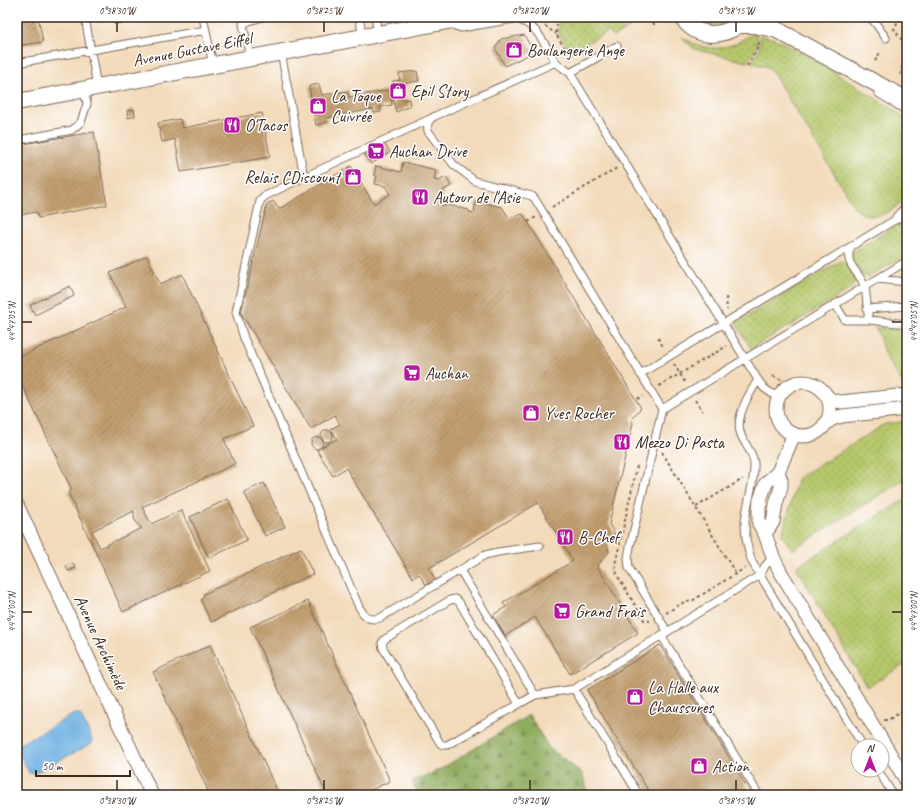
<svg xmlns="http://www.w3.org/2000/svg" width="924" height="812" viewBox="0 0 924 812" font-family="Caveat,sans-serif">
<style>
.grass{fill:url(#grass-dots);stroke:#787844}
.forest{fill:url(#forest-firs);stroke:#666b3e}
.water{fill:#6cafe1;stroke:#546c80}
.building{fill:url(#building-hatch);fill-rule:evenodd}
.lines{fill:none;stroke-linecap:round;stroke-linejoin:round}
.service-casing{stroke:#7b6855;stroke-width:9}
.minor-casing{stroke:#7b6855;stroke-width:15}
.tertiary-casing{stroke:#7b6855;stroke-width:18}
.path{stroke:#7b6855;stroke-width:2;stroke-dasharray:3 3;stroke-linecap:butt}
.service{stroke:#fff;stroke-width:7}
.minor{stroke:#fff;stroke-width:13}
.tertiary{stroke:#fff;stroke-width:16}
.ticks{fill:none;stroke:#3b2a1e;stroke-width:1.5}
.labels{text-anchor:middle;stroke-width:3;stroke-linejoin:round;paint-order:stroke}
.street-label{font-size:17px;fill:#3b2a1e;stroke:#fff}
.poi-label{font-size:17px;fill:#3b2a1e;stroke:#fff;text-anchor:start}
.neatline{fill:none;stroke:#3b2a1e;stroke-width:1.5}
.ticks-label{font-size:10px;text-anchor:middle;fill:#3b2a1e}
</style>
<defs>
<pattern id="grass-dots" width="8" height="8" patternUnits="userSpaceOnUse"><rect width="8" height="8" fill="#b5c76b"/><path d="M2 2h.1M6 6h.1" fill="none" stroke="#94a257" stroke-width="1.8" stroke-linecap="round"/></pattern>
<pattern id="forest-firs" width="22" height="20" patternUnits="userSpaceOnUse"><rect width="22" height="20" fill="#90ac5f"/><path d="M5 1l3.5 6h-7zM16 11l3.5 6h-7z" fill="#778c4e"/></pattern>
<pattern id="building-hatch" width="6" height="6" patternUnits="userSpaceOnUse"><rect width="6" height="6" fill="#c29f70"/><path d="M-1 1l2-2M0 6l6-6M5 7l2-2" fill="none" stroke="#9f825b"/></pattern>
</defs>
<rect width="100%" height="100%" fill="#fff"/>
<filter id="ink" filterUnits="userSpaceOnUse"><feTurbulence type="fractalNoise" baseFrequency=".025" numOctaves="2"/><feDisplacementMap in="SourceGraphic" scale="8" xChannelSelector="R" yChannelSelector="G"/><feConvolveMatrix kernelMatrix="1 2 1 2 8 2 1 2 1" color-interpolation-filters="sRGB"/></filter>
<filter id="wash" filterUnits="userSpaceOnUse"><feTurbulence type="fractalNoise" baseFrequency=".012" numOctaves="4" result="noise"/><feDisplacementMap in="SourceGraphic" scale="16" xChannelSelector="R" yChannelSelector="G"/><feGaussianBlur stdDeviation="0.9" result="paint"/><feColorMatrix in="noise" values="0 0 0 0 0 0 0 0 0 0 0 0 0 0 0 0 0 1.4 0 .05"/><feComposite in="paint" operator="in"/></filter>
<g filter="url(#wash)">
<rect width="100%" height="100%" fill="#f2daba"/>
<!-- grass -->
<path class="grass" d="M572,17H649L613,37L609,31L571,52L559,34V19Z
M693,17H735C724,28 705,28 693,17Z
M753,34H757C759,48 755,51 747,62L694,49L680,36C700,48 714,52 737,43C742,40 747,36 753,34Z
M760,35C782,39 801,53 820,64C840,76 859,87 878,100C888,106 900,112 907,122V195C895,212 872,225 855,208L771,70L767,67L752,63L760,47Z
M907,219V255L868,277L861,274L852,259V255L853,252Z
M841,261C846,263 856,276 854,282C854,285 851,288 849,290L751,349L736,323Z
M875,328L907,330V384H903L884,354L879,335Z
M907,421V478L792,550L782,535L798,478L885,424Z
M907,498V663L867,687L796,567Z"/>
<!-- forest -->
<path class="forest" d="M529,715L549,748L582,773L589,795H418L412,781L439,770Z"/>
<!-- water -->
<path class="water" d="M74,714H80L92,739L91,744L35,773H29L17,749L18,745Z"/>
<g id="blocks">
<!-- building -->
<path class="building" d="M17,17H38L43,42L17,46Z
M113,17H150V18L114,24Z
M524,35L534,52L505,66L495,48L501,39Z
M417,71L419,81L406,83L400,91L402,100L409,99L410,106L396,112L393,98H391L392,105L380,107L381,112L374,113L373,109L326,118L327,122L316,125L309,86L319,84L322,95L348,91L349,97L389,90L390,95H393L395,92L393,81L400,80L399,73Z
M134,109L135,116L128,118L127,111Z
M262,113L270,157L181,172L175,139L162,142L158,123L180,119L182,128Z
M94,132L107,205L38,218L37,212L17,215V145Z
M381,138L390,152L371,164L362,149Z
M403,162L436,170L434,180L439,181L446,177L451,186L444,190L440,205L447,206V205L469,210V212L474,213L476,201L502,207L509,218L523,214L641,408L631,419L633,423L609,524L615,534L606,540L609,552L597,566L638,633L570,674L535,617L505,636L493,615L506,607L503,603L573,561L538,503L429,568L435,580L426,585L419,574L413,578L346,468L333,476L317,450L337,439L331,429L340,424L335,415L311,429L241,313L267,204L273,201L279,209L351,166L374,204L390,194L385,186L375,184L377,176L374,175L376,166L401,172Z
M147,256L160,284L182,274L253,426L224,439L235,464L142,507L151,524L181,510L210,571L123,612L68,492L72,490L17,374V358L126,307L110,273ZM134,511V518L137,524L142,528L100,548L92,531Z
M70,286L74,296L35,315L30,305Z
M321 436a6 6 0 1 1 12 0a6 6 0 1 1-12 0Z
M311 443a6 6 0 1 1 12 0a6 6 0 1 1-12 0Z
M264,483L285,527L265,536L244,492Z
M228,499L247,540L209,558L190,517Z
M301,548L313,574L211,622L201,601L204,594Z
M73,563L76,568L68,571L66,566Z
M308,601L390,781L360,795H327L250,627Z
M210,645L279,795H210L153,672Z
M660,645L752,795H651L587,690Z"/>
</g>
</g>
<g filter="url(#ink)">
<use href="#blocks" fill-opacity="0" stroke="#7b6855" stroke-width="1"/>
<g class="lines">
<!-- service casing -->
<g class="service-casing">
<path id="service" d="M85,17L97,87
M203,17L213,65
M359,17L363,37
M375,17L378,34
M868,17L873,20L886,38
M449,24L461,28L515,19C537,23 544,44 555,61C559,66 565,69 570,73L758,380L764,388L778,398
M281,52L304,177L265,196L260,201L236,312L244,338L359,607C365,617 369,621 380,618L485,555L498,552L540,546
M250,58L243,24L249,21L263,17
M556,62L435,116C428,120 427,123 428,131L454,165L475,181L532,196L535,199L662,409L630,547L628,558L629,568L667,631
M17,63L206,30
M570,73L617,46
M878,93L907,111
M17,137L24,139L72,130L81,122L87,104L84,89
M304,177L430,119
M896,217L907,205
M852,245C841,265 861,271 865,288C867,299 867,310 869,320L907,324
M877,279L907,282
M835,304L845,320H869
M867,309L907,306
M640,374L893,221L907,214
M758,380C749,394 734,418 741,435C745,445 753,452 754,463C755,482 747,502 745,521C745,536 747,549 752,562L863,746
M662,409L907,261
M460,570L535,695L574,689L760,575L765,566L773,557
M661,635L759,795
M574,689L639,795
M519,704L459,602L455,599L450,600L385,639L382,643L383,648L440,743L443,745H447L535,695
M878,770L893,795"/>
</g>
<!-- minor casing -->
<g class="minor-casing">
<path id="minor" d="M776 409a27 27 0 1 1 54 0a27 27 0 1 1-54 0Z
M826,396L832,400L841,402L907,395
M824,425L832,419L842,416L907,409
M794,434L778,472L766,483L760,500L759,509V524L765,534L773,557L780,571L907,782
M17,505L152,795
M765,534L773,522L776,504L781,487V480L778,472"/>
</g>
<!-- tertiary casing -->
<g class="tertiary-casing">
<path id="tertiary" d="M682,17C699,42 729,37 747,17
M740,25H754L775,29L907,100
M17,102L469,17"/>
</g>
<!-- path -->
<path class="path" d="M652,17L654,25
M900,17L894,29L907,47
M558,18L556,34L572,60
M558,18L564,17
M545,26L556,34
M875,61L881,51
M747,66L759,46V40
M900,75L907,51
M552,207L617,168
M528,222L536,217
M726,297L727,310
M658,338L664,348
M674,364L686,384
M773,376L782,380
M659,386L727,346
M637,399L643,396
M695,400L702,411
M662,452L736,574
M637,466L615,565L617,575L644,620L650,621
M696,507L743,479
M666,613L684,602L692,601L745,568
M884,720H888L907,708"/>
<!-- service -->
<use href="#service" class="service"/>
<!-- minor -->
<use href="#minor" class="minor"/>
<!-- tertiary -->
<use href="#tertiary" class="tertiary"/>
</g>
</g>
<!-- ticks -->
<path class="ticks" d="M117,22V32M324,22V32M530,22V32M736,22V32M22,322H32M892,322H902M22,612H32M892,612H902M117,780V790M324,780V790M530,780V790M736,780V790"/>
<!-- icons -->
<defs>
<g id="shop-square" transform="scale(0.9)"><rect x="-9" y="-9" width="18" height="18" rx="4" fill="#b5179e" stroke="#fff"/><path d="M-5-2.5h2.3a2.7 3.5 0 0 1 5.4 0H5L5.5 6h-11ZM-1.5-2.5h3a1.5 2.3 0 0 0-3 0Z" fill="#fff"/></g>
<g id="restaurant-square" transform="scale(0.9)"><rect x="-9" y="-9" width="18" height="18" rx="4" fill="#b5179e" stroke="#fff"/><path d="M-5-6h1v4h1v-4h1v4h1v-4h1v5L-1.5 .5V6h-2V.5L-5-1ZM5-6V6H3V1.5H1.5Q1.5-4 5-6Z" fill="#fff"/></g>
<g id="supermarket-square" transform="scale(0.9)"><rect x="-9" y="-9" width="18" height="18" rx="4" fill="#b5179e" stroke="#fff"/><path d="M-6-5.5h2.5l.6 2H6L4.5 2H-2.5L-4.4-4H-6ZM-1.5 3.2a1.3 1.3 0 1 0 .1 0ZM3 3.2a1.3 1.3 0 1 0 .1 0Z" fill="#fff"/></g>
</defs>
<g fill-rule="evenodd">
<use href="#shop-square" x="514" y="50"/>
<use href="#shop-square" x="398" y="91"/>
<use href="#shop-square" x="318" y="106"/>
<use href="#restaurant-square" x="232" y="125"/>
<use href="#supermarket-square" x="376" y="151"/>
<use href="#shop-square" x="353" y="177"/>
<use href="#restaurant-square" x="420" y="197"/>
<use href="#supermarket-square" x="412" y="373"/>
<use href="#shop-square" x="531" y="413"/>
<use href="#restaurant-square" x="622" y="442"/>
<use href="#restaurant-square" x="565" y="537"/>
<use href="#supermarket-square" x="562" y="611"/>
<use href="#shop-square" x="635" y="697"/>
<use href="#shop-square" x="699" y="766"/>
</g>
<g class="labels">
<!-- street labels -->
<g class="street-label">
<text transform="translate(192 49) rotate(-11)" y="6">Avenue Gustave Eiffel</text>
<text transform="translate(101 642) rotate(65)" y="6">Avenue Archimède</text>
</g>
<!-- poi labels -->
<g class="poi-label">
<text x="527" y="56">Boulangerie Ange</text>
<text x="411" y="97">Epil Story</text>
<text x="331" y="102">La Toque<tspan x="331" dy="20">Cuivrée</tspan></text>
<text x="245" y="131">O'Tacos</text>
<text x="389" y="157">Auchan Drive</text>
<text x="340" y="183" text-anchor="end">Relais CDiscount</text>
<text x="433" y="203">Autour de l'Asie</text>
<text x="425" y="379">Auchan</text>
<text x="544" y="419">Yves Rocher</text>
<text x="635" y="448">Mezzo Di Pasta</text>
<text x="578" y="543">B-Chef</text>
<text x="575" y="617">Grand Frais</text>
<text x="648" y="693">La Halle aux<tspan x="648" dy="20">Chaussures</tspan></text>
<text x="712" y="772">Action</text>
</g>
</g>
<!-- margin -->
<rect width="924" height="812" fill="none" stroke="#fff" stroke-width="44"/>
<!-- north arrow -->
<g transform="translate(870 758)"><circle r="19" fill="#ffffff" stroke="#b1aaa5"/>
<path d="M0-3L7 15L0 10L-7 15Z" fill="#b5179e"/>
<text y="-6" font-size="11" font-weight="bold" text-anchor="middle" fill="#3b2a1e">N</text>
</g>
<!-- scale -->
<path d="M36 770v6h94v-6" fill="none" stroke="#3b2a1e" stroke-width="2"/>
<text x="42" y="770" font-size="12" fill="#3b2a1e" stroke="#ffffff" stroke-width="3" paint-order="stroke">50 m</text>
<rect x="22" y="22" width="880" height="768" class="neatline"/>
<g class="ticks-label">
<text x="117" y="14">0°38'30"W</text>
<text x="324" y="14">0°38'25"W</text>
<text x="530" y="14">0°38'20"W</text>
<text x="736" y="14">0°38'15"W</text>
<text transform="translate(11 322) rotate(-90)" y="4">44°47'05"N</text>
<text transform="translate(913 322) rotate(-90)" y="4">44°47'05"N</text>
<text transform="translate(11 612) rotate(-90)" y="4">44°47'00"N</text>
<text transform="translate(913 612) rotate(-90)" y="4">44°47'00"N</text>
<text x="117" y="804">0°38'30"W</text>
<text x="324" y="804">0°38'25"W</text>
<text x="530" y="804">0°38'20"W</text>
<text x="736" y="804">0°38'15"W</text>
</g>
</svg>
